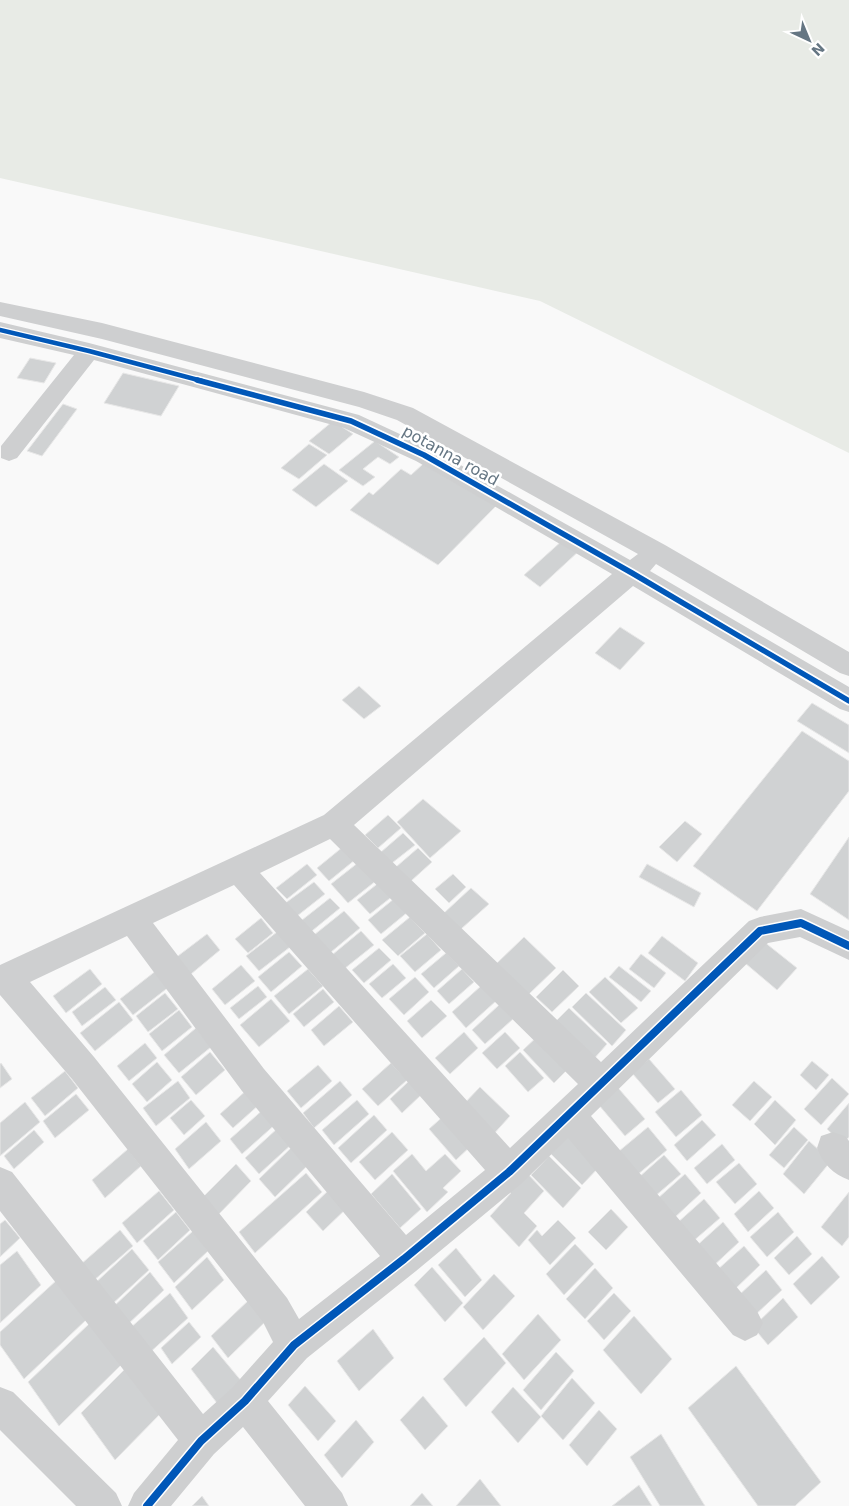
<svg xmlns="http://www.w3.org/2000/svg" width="849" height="1506" viewBox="0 0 849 1506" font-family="'DejaVu Sans',sans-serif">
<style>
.green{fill:#e8ebe6}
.building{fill:#d0d2d3;stroke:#e8e8e8}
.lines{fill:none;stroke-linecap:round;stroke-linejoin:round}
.minor{fill:#cecfd0;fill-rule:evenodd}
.cycleway-far2-casing{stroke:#fff;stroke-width:7}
.cycleway-far1-casing{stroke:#fff;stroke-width:9}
.cycleway-casing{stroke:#fff;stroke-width:11}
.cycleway-far2{stroke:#0057b8;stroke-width:4.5}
.cycleway-far1{stroke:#0057b8;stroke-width:5.5}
.cycleway{stroke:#0057b8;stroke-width:8}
.labels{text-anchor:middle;stroke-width:5;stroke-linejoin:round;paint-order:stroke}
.street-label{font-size:16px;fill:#657683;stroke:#fff}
</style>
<rect width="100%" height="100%" fill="#f9f9f9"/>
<!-- green -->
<path class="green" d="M0,0H849V453L540,301L0,178Z"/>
<!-- building -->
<path class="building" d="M30,358L56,363L44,383L17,378Z
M123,373L179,386L161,416L104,403Z
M63,404L77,409L42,456L27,451Z
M333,421L353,434L329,454L309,441Z
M375,441L399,457L390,464L378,457L363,469L375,477L363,486L339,470Z
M309,444L327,455L299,479L281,468Z
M324,464L348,481L316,507L292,490Z
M423,464L496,506L438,565L350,510L369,492L373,495L401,469L411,475Z
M564,539L580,550L540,587L524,575Z
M620,627L645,643L620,670L595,653Z
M359,686L381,706L364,719L342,700Z
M812,703L849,725V753L797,721Z
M802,731L849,761V791L757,911L693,866Z
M423,799L461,831L430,858L397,822Z
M388,815L401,828L378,848L365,835Z
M685,821L702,834L677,862L659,847Z
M403,833L415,845L392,863L381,852Z
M849,837V920L810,894Z
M344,846L356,859L329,881L317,868Z
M418,848L432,862L411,881L396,867Z
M359,862L377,880L348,903L331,884Z
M307,864L317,875L287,899L276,888Z
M647,864L701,893L694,907L639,877Z
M453,874L466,887L449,903L435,889Z
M381,881L394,895L370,914L357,900Z
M314,882L325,894L292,920L280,907Z
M471,888L489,904L461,929L444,913Z
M330,898L340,908L307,935L297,924Z
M395,898L409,911L381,934L368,920Z
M344,911L360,928L325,957L309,939Z
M410,917L425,933L398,956L382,940Z
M261,918L273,933L248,953L235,939Z
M361,931L374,945L344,969L332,955Z
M277,932L290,947L259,971L246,956Z
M207,934L220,950L185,979L170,962Z
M427,934L441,950L415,972L400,956Z
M662,936L698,963L685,981L648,953Z
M524,937L556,968L528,995L496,964Z
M763,941L797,968L777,990L745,963Z
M379,948L391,960L364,983L352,970Z
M289,952L302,966L271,992L258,977Z
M446,953L459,966L434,988L421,974Z
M641,954L666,973L654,988L629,969Z
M393,964L406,978L382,998L369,984Z
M241,965L255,981L225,1005L212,989Z
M619,966L651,991L641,1002L609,977Z
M90,969L102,984L66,1013L53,996Z
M308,969L323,986L289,1014L274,996Z
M462,969L474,982L449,1004L437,991Z
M157,970L170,986L133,1015L120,999Z
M563,970L579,986L552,1012L536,997Z
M415,977L429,992L404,1015L389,999Z
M605,977L638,1008L621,1023L589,992Z
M258,986L267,997L239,1019L230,1008Z
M481,986L496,1001L466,1028L452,1012Z
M105,987L116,1000L82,1026L72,1012Z
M323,989L334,1002L304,1027L293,1014Z
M165,993L178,1009L148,1032L136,1016Z
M586,993L626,1030L612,1046L572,1007Z
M271,999L290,1021L259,1047L240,1025Z
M431,1000L447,1016L422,1038L407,1021Z
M119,1002L133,1020L95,1051L80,1033Z
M499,1005L513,1019L485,1044L472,1030Z
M339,1006L353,1022L324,1046L311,1030Z
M569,1008L607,1044L592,1061L553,1024Z
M179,1010L192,1027L162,1051L149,1034Z
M196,1028L211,1047L179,1073L164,1055Z
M464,1032L478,1048L450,1074L435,1058Z
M505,1032L520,1048L497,1069L482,1053Z
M540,1034L571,1066L554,1083L523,1050Z
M145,1043L157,1058L129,1081L117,1066Z
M210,1052L225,1070L196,1095L181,1077Z
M520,1052L544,1078L528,1092L505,1066Z
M649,1059L675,1089L658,1103L632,1073Z
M812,1061L829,1075L816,1090L800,1075Z
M157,1062L172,1080L147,1102L132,1084Z
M1,1063L12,1079L0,1088V1064Z
M391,1063L407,1080L378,1106L362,1089Z
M318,1065L332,1081L301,1108L287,1091Z
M65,1071L78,1088L45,1116L31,1098Z
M832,1078L849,1094L821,1125L804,1109Z
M178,1081L190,1098L156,1126L143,1108Z
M340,1081L352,1095L314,1128L303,1113Z
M409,1081L421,1095L402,1113L390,1099Z
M754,1081L772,1097L750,1121L732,1105Z
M613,1082L645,1119L625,1136L593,1098Z
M480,1087L510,1116L491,1137L461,1107Z
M249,1088L261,1103L233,1128L220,1114Z
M681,1090L702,1115L676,1137L655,1112Z
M76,1094L89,1110L55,1138L43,1121Z
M191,1100L205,1116L184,1135L170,1118Z
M357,1100L369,1114L334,1145L322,1130Z
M775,1100L796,1120L775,1145L754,1124Z
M25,1102L40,1122L0,1156V1123Z
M849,1103V1137L843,1144L827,1129Z
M266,1107L278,1122L242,1154L230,1139Z
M447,1113L474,1143L456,1160L429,1129Z
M374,1115L387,1130L351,1163L338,1148Z
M702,1120L716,1135L687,1161L674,1145Z
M206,1122L221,1141L189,1169L175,1149Z
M279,1127L293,1143L259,1174L245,1158Z
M648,1127L667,1150L637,1175L618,1152Z
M794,1127L808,1140L784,1168L769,1155Z
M34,1130L44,1142L14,1169L4,1156Z
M392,1132L408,1150L375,1180L359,1162Z
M570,1134L601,1165L582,1185L551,1154Z
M809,1141L831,1161L804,1194L783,1174Z
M722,1144L735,1160L707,1184L694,1168Z
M293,1146L308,1165L275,1197L259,1179Z
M128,1149L141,1166L105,1198L92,1180Z
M412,1154L426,1171L445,1154L461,1171L443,1188L448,1192L427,1212L393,1171Z
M664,1155L681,1174L654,1197L638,1178Z
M549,1156L581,1188L563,1208L531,1175Z
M739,1163L757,1184L735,1204L716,1182Z
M236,1164L251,1181L217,1216L202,1198Z
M524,1170L544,1191L524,1213L537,1226L519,1247L490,1216L511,1193L506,1188Z
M306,1173L322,1192L255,1253L239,1232Z
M392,1174L421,1209L400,1228L371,1194Z
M685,1174L701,1193L673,1219L657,1199Z
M333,1186L350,1205L323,1231L306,1212Z
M159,1191L174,1210L137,1243L122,1223Z
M759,1191L774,1208L748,1232L734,1214Z
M849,1192V1237L842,1246L821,1227Z
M704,1199L720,1218L691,1243L676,1224Z
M611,1209L628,1227L606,1250L588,1232Z
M176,1212L190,1230L158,1260L143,1241Z
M778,1212L794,1232L767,1257L750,1237Z
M5,1220L20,1238L0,1257V1224Z
M558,1220L576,1238L550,1265L528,1240L537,1230L542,1236Z
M723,1222L739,1242L710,1269L693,1249Z
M120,1230L133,1246L92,1282L80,1265Z
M193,1231L208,1251L174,1283L158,1262Z
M797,1236L812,1254L789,1275L774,1258Z
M575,1244L594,1264L564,1295L546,1274Z
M744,1246L760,1265L732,1292L716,1271Z
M456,1248L482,1280L465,1297L438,1265Z
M132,1249L149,1270L109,1307L93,1285Z
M17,1251L41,1285L0,1323V1265Z
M822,1256L840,1277L811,1305L793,1284Z
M207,1257L224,1280L192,1310L175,1287Z
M432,1267L463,1303L445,1322L414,1285Z
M595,1268L613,1288L585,1319L566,1299Z
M766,1270L782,1290L754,1316L738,1296Z
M150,1272L164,1290L125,1327L111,1309Z
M494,1274L515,1296L483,1330L463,1307Z
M58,1279L87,1319L24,1379L0,1345V1332Z
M170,1293L188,1318L147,1355L129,1329Z
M614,1293L631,1311L604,1340L587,1321Z
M251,1298L268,1319L228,1358L211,1336Z
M783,1298L798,1317L768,1345L753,1327Z
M538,1314L561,1340L524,1380L502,1354Z
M634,1316L672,1359L641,1394L603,1350Z
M189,1322L201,1337L172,1364L161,1348Z
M90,1323L122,1364L59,1426L28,1382Z
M373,1329L394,1358L359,1391L337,1361Z
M484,1337L506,1363L466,1407L443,1379Z
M213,1347L243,1383L220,1407L191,1369Z
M556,1352L574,1371L541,1410L523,1390Z
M128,1366L163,1411L115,1460L81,1413Z
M736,1366L821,1482L795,1506H758L688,1408Z
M572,1378L595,1403L563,1440L541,1416Z
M305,1386L336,1421L318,1441L288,1405Z
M513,1387L541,1417L518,1443L491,1412Z
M423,1396L448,1426L425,1450L400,1420Z
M599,1410L617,1429L587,1466L569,1445Z
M356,1420L374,1442L342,1478L324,1455Z
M661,1434L705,1506H660L630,1457Z
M480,1479L501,1506H456Z
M639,1485L652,1506H612Z
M422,1493L433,1506H410Z
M202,1496L209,1506H192Z"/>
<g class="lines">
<!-- minor -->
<path class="minor" d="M0,302L102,323L364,392L413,408L665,545L849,652V676L840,673L656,564L650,571L849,687V712L840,709L633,586L354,825L601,1062L749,921L760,917L801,909L849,931V960L800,937L768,943L591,1116L757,1311L763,1323L757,1335L745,1341L733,1335L568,1138L521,1184L416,1271L307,1358L268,1401L342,1493L348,1506H305L243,1427L214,1454L171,1506H128L134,1493L178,1440L0,1211V1167L12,1172L203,1414L232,1388L273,1342L263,1322L72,1079L0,995V965L324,815L612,574L416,461L344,428L94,360L17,458L9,461L1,458V446L74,355L0,338V322L89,343L359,415L432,449L630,560L638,554L397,420L359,407L102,339L0,316ZM330,839L578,1084L510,1148L260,873ZM234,885L485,1170L406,1235L264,1069L153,923ZM127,936L242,1091L380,1256L299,1319L287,1298L94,1057L30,982Z
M833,1132L845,1136L849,1141V1180C833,1174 823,1164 817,1148L821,1136Z
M0,1387L13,1392L116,1493L122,1506H76L0,1430Z"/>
<!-- cycleway-far2 casing -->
<g class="cycleway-far2-casing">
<path id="cycleway-far2" d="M0,330L89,351L202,381"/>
</g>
<!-- cycleway-far1 casing -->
<g class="cycleway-far1-casing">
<path id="cycleway-far1" d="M197,380L351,421L424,455L632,573L849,701"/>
</g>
<!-- cycleway casing -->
<g class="cycleway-casing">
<path id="cycleway" d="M147,1506L201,1441L245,1401L294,1345L404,1259L509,1172L760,931L801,923L849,946"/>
</g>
<!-- cycleway-far2 -->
<use href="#cycleway-far2" class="cycleway-far2"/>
<!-- cycleway-far1 -->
<use href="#cycleway-far1" class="cycleway-far1"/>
<!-- cycleway -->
<use href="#cycleway" class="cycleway"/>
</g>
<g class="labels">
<!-- street labels -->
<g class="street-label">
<text transform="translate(451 455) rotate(29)" y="6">potanna road</text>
</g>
</g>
<!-- north arrow -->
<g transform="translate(809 40) rotate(136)" stroke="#ffffff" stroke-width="4" paint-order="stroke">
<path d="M0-4L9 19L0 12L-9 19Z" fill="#657683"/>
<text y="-8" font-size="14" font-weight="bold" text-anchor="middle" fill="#657683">N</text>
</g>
</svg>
